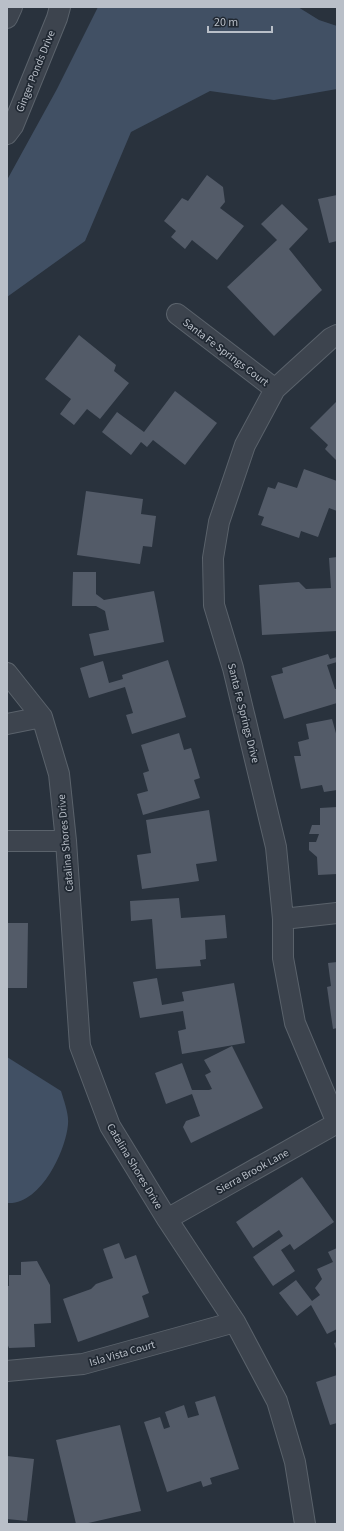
<svg xmlns="http://www.w3.org/2000/svg" width="344" height="1531" viewBox="0 0 344 1531" font-family="'Source Sans 3',sans-serif">
<style>
.water{fill:#415064}
.building{fill:#535b68}
.lines{fill:none;stroke-linecap:round;stroke-linejoin:round}
.street-casing{stroke:#5a626b;stroke-width:22}
.street{stroke:#3d444e;stroke-width:20}
.labels{text-anchor:middle;stroke-width:3.5;stroke-linejoin:round;paint-order:stroke}
.street-label{font-size:11px;fill:#b9bfc8;stroke:#212933}
</style>
<rect width="100%" height="100%" fill="#29323d"/>
<!-- water -->
<path class="water" d="M98,7H298L319,20L337,26V89L274,100L210,91L131,132L85,241L7,297V180L57,89Z
M7,1057L61,1091C64,1101 69,1114 68,1124C66,1151 40,1206 7,1203Z"/>
<!-- building -->
<path class="building" d="M207,175L223,187L225,202L220,208L244,226L217,260L192,240L185,249L171,237L176,231L164,221L182,198L188,201Z
M337,195V241L329,243L318,199Z
M282,204L308,229L289,249L322,290L274,336L227,287L277,240L261,224Z
M79,335L116,365L114,371L129,383L100,419L87,409L74,425L60,414L71,399L45,379Z
M175,391L217,423L185,465L153,440L147,447L141,442L131,455L102,432L117,412L144,432Z
M337,401V461L325,449L328,445L310,428Z
M304,469L337,481V511L329,508L318,537L301,531L299,538L261,525L264,517L258,515L268,487L275,489L278,482L297,488Z
M86,491L143,499L141,514L156,516L152,547L143,546L140,564L77,555Z
M337,557V631L262,635L259,585L299,582L306,589L331,588L329,558Z
M73,572H96V594L104,600L154,591L164,642L94,656L89,634L109,630L105,611L96,606H72Z
M328,654L330,659L337,657V662L327,665L335,689H337V703L284,719L271,676L283,673L282,668Z
M168,660L186,717L132,734L126,715L133,713L125,687L89,698L80,668L103,661L109,683L123,679L122,675Z
M332,719L337,737V790L324,792L322,785L301,789L294,756H301L298,742L309,739L306,724Z
M179,733L184,750L191,748L200,778L194,780L200,798L143,815L137,794L148,791L143,773L149,771L141,745Z
M337,807V874L318,875L317,857L309,850V842H316L319,834H309L312,825H320V808Z
M209,810L217,861L196,864L199,881L142,889L137,855L151,853L146,820Z
M179,898L181,918L225,915L227,938L205,940L206,959L200,960L201,966L156,969L152,919L131,921L130,901Z
M7,923H28L27,988H7Z
M337,962V1028L333,1029L327,987L331,986L328,963Z
M157,978L162,1005L184,1001L182,992L234,983L245,1043L182,1054L178,1031L186,1029L183,1011L140,1018L133,982Z
M232,1046L263,1108L191,1143L183,1127L186,1121L200,1116L192,1094L166,1104L155,1073L182,1063L192,1090H209L212,1089L205,1075L211,1072L204,1060Z
M302,1177L334,1222L294,1250L290,1244L281,1250L295,1271L273,1286L253,1257L283,1236L279,1230L253,1248L236,1222Z
M119,1243L125,1259L136,1255L149,1293L142,1296L149,1317L78,1342L63,1299L91,1289L96,1284L113,1278L103,1249Z
M337,1248V1329L327,1334L311,1305L297,1316L279,1293L296,1280L312,1301L320,1295L315,1288L322,1279L317,1269L333,1262L328,1252Z
M37,1261L50,1285L51,1323L34,1324L35,1347L9,1348L7,1343V1286H9V1275H21V1262Z
M337,1342V1352L334,1343Z
M337,1375V1423L330,1425L316,1382Z
M215,1396L239,1469L210,1478L212,1484L203,1487L201,1481L167,1492L144,1422L160,1417L164,1429L170,1427L165,1412L184,1405L188,1418L199,1415L195,1402Z
M120,1425L141,1511L84,1524H76L56,1440Z
M7,1456L34,1459L27,1521L7,1519Z"/>
<g class="lines">
<!-- street casing -->
<g class="street-casing">
<path id="street" d="M7,18L12,7
M7,134L13,126L57,18L60,7
M177,314L275,389
M7,673L42,717L59,774L66,841L80,1046L110,1126L167,1219L235,1322L277,1401L295,1462L305,1524
M7,724L42,717
M7,841H66
M283,919L337,913
M167,1219L337,1123L295,1023L283,958V919L276,847L233,668L214,605L213,558L219,522L245,445L275,389L331,338L337,335
M7,1371L83,1364L235,1322"/>
</g>
<!-- street -->
<use href="#street" class="street"/>
</g>
<g class="labels">
<!-- street labels -->
<g class="street-label">
<text transform="translate(35 71) rotate(-68)" y="4">Ginger Ponds Drive</text>
<text transform="translate(226 352) rotate(37)" y="4">Santa Fe Springs Court</text>
<text transform="translate(244 713) rotate(76)" y="4">Santa Fe Springs Drive</text>
<text transform="translate(65 843) rotate(-95)" y="4">Catalina Shores Drive</text>
<text transform="translate(135 1166) rotate(59)" y="4">Catalina Shores Drive</text>
<text transform="translate(252 1171) rotate(-29)" y="4">Sierra Brook Lane</text>
<text transform="translate(122 1353) rotate(-16)" y="4">Isla Vista Court</text>
</g>
</g>
<!-- border -->
<rect width="344" height="1531" fill="none" stroke="#b9bfc8" stroke-width="16"/>
<!-- scale -->
<path d="M208 26v6h64v-6" fill="none" stroke="#b9bfc8" stroke-width="2"/>
<text x="214" y="26" font-size="12" fill="#b9bfc8" stroke="#212933" stroke-width="3" paint-order="stroke">20 m</text>
</svg>
